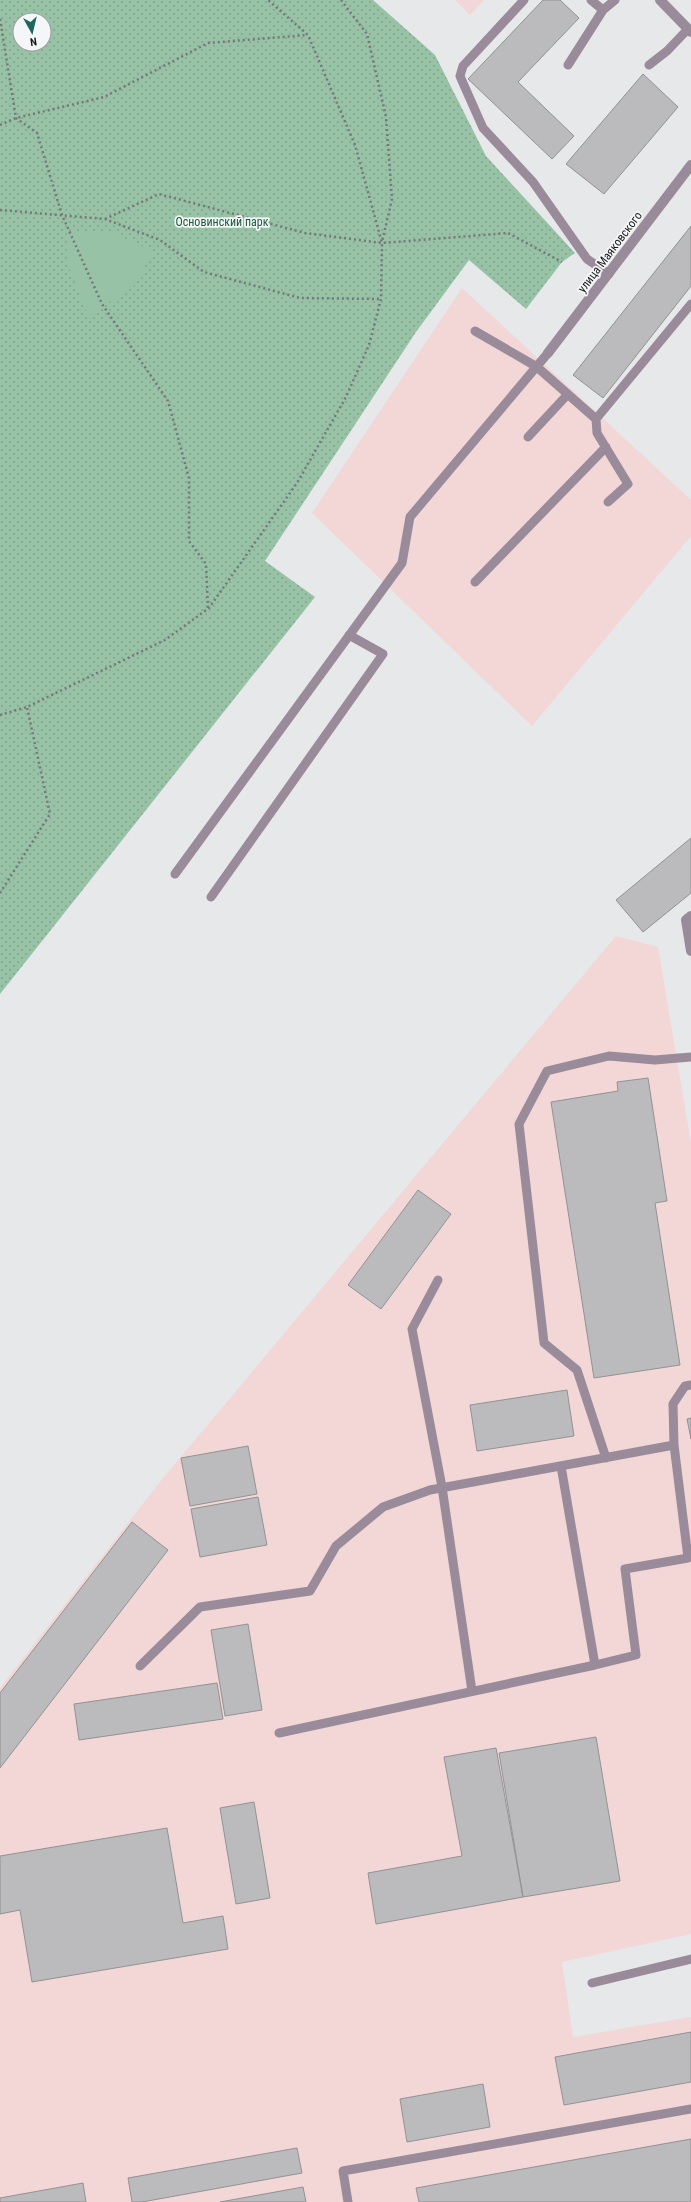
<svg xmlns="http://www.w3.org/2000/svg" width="691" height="2202" viewBox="0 0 691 2202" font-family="'Roboto Condensed',sans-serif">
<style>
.industrial{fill:#f2d7d6}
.education{fill:#f2d7d9}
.park{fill:url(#park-dots);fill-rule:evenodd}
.pitch{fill:#97c2a6}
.building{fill:#bbbbbd;stroke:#929294}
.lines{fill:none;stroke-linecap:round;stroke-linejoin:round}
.path{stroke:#767778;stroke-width:2.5;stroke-dasharray:2 3;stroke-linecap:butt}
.lane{stroke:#998b9a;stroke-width:9}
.street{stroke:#998b9a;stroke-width:10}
.labels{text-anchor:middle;stroke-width:3.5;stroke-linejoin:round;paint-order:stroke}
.park-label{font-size:12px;fill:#165c38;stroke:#f5f6f8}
.street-label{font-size:12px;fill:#171818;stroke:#f5f6f8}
</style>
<defs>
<pattern id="park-dots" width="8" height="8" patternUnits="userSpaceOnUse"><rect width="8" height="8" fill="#97c2a6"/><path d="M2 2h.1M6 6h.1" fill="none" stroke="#81a68e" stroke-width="1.8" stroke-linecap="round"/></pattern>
</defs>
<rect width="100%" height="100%" fill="#e7e8ea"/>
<!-- industrial -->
<path class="industrial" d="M462,288L691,500V536L532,726L312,513Z
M616,936L658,947L691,1143V1934L562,1962L573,2037L691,2017V2202H0V1688L159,1483Z"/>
<!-- education -->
<path class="education" d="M455,0H484L470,15Z"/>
<!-- park -->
<path class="park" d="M0,0H373L435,55L486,156L575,253L562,262L526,309L469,260L416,332L265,561L315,597L0,994ZM20,20H44V44H20Z"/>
<!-- pitch -->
<path class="pitch" d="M69,231L112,232L153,251L134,286L88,316L68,265Z"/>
<!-- building -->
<path class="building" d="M543,0H560L579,18L518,82L574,136L552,159L468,79Z
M643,74L678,107L604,194L566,164Z
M691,226V286L603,398L573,375Z
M691,838V893L643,932L616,900Z
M648,1078L667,1201L655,1203L680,1365L594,1378L551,1102L618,1091L617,1082Z
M418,1190L451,1214L381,1309L348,1285Z
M567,1390L574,1436L477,1451L470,1405Z
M691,1418V1439L687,1419Z
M248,1446L257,1494L190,1506L181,1458Z
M258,1497L267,1545L200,1557L191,1509Z
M132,1522L168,1550L0,1768V1693Z
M248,1624L262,1710L225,1716L211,1630Z
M217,1683L223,1719L79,1740L74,1704Z
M596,1737L620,1881L523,1897L499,1753Z
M496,1748L523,1897L376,1924L368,1873L462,1856L444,1757Z
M254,1802L270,1898L236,1904L220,1808Z
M167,1828L183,1923L223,1916L228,1949L32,1982L20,1910L0,1914V1856Z
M691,2032V2082L564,2105L555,2057Z
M483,2084L490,2127L407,2142L400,2099Z
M691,2139V2202H419L416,2188Z
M297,2148L302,2173L142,2202H132L128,2178Z
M83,2183L86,2202H0V2198Z
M303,2187L306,2202H220Z"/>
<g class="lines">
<!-- path -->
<path class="path" d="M341,0L367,34L386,117L392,199L382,242
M0,19L16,118L37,133L62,215L102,304L168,401L189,478V541L206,564L208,608
M0,125L16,118L104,97L208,43L307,35
M0,210L105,219L160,240L204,272L300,298L381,299
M105,219L159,194L305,233L382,243L508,233L562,262
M0,715L27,707L165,640L209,608L297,483L346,397L369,345L381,299L382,243L355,145L308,35L268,0
M0,893L50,814L27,707"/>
<!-- lane -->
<path class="lane" d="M524,0L463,66L460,76L463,83L483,128L533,182L587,259L609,274
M591,0L603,10L615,0
M568,65L603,10
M649,65L667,51L688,29
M475,331L537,367L596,419L691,304
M596,419L597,433L628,484L608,502
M528,437L568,394
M475,582L606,447
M175,874L402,563L410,517L548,353
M211,897L383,654L349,635
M438,1280L412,1329L442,1487L472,1691
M606,1458L577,1370L544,1343L519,1124L547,1071L609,1056L655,1060L691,1057
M561,1466L595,1665
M140,1666L200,1607L310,1591L336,1546L383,1507L430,1490L674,1445L673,1404L685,1386L691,1385
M279,1733L595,1665L636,1655L625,1569L688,1558L674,1445
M592,1983L691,1959
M348,2202L343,2171L691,2109"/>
<!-- street -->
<path class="street" d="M660,0L691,32
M548,353L691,165
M691,916L686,920L691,951"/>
</g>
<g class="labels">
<!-- park labels -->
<g class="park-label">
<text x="222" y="226">Основинский парк</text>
</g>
<!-- street labels -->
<g class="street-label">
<text transform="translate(610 252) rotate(-53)" y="4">улица Маяковского</text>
</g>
</g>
<!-- north arrow -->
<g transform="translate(32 32) rotate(172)"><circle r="19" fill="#f5f6f8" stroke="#9c9d9e"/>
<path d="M0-3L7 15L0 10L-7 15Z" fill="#1d675f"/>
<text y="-6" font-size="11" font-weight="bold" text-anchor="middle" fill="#171818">N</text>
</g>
</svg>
